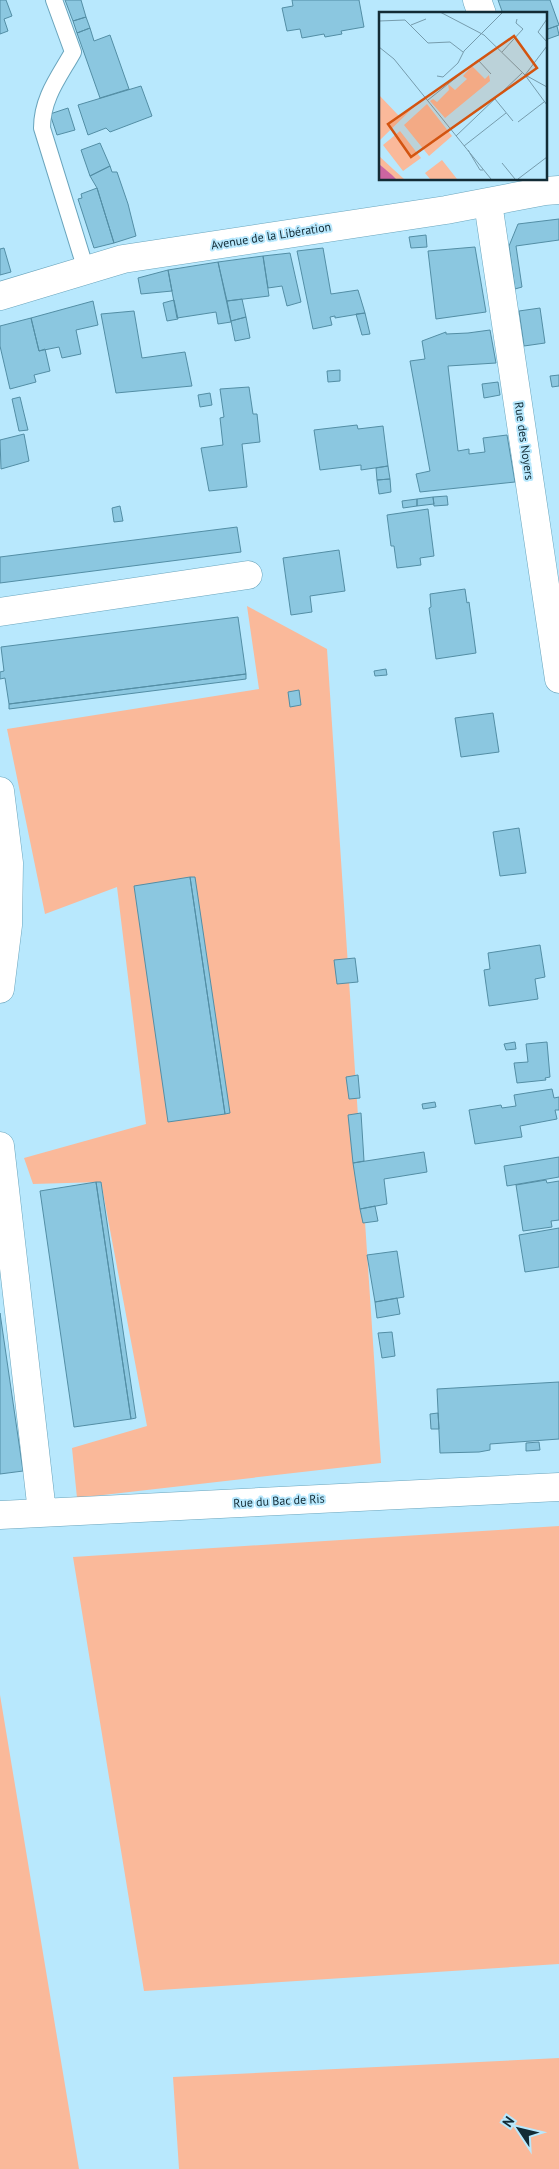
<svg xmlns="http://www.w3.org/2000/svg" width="559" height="2169" viewBox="0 0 559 2169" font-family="'PT Sans',sans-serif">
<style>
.green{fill:#fab99a}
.building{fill:#8bc7e0;stroke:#538ea5}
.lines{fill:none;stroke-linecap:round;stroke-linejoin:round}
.service-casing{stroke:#6aa5bd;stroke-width:18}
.minor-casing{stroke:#6aa5bd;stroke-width:29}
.primary-casing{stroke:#6aa5bd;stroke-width:29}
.service{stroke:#fff;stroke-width:16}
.minor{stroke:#fff;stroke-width:28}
.primary{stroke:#fff;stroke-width:28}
.labels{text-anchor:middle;stroke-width:4;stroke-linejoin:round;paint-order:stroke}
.street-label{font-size:12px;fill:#122b35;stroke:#b8e8fd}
.inset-road{fill:none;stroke:#769cad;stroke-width:1}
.view{fill:#d35410;fill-opacity:0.15;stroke:#d35410;stroke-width:2.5}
.inset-edge{fill:none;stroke:#122b35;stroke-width:2.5}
</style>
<rect width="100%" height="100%" fill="#b8e8fd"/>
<!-- green -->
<path class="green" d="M247,606L327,649L381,1463L77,1498L72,1448L147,1426L101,1182L33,1184L24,1158L146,1124L117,887L45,914L7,729L259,689Z
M559,1526V1964L144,1991L73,1557Z
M0,1695L79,2169H0Z
M559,2058V2169H179L173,2077Z"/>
<!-- building -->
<path class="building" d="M0,0H6L12,16L4,19L8,31L0,34Z
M65,0H81L86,17L73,21Z
M292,0H359L364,27L341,31L342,34L325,37L324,34L302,38L300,29L287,31L282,8L293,6Z
M498,0H550L559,25L545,30V14H503Z
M86,17L90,28L77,33L73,21Z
M557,26L559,35L545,40V30Z
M90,28L94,41L110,35L129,89L100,98L77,33Z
M141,86L152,116L110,132L106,128L88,135L78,105Z
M68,108L75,130L57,135L50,114Z
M100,143L110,166L90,176L81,150Z
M110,166L112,172H117L128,204L136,236L114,243L97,188L90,176Z
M97,188L114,243L94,248L78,199L82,198L81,194Z
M559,219V240L516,246L522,287L515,289L509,246L518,224Z
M426,235L427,247L411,248L409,237Z
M475,247L486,312L436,319L428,251Z
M4,248L11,272L0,275V249Z
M323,248L331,294L358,290L365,313L335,318V316L330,317L332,325L313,329L297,251Z
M290,253L301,302L287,306L282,286L268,288L263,256Z
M263,256L269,296L227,301L218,262Z
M218,262L231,322L218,324L216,312L177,318L168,270Z
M168,270L172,291L141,294L138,278Z
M242,299L246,317L231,321L227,301Z
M174,300L178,319L167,321L163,303Z
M93,301L98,325L76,330L81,354L62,358L59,347L39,351L31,318Z
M540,308L545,343L524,346L519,311Z
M134,311L142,358L185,352L192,386L116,393L101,314Z
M365,313L370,334L362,335L356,314Z
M246,317L250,338L235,341L231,321Z
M31,318L39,351L45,349L50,371L34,375L36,382L10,389L0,346V326Z
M490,330L496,363L448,366L458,451L469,449V454L485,452L483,438L507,435L515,482L420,492L416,474L430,471L410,361L425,359L422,341L446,332V334L468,333Z
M340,370V381L328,382L327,371Z
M559,375V386L552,387L550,376Z
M498,382L500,395L484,398L482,384Z
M249,387L253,414H257L260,442L242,444L247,487L209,491L201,448L223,445L220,418L224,417L220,389Z
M210,393L212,405L200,407L198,395Z
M20,397L28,430L19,431L12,399Z
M357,425L358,429L383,426L388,466L361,470V465L320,470L314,430Z
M24,434L29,461L1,469L0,440Z
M388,466L390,479L377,480L376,468Z
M390,479L391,492L379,494L377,480Z
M447,496L448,505L434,506L433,497Z
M433,497L434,504L417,506V499Z
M417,499V506L403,508L402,501Z
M120,506L123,521L114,522L112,508Z
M428,509L434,556L420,558L421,565L397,568L394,546H391L387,515Z
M237,527L241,552L0,583V557Z
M339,550L345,591L310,596L312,612L291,615L283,558Z
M465,589L467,603L469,602L476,653L436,659L429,608L431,607L430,594Z
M238,617L246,674L9,704L5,678L0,679V672L4,671L1,647Z
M386,669L387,675L375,676L374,671Z
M246,674V679L9,709V704Z
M299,690L301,705L290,707L288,692Z
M493,713L499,752L461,757L455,718Z
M519,828L526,873L500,876L493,832Z
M190,877H195L230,1113L225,1114Z
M190,877L225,1114L168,1122L134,886Z
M540,945L545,977L535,979L538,999L489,1006L484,970L490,969L488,953Z
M355,958L358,982L337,984L334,960Z
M515,1042L516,1049L506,1050L504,1044Z
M547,1042L550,1077L545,1078L546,1080L517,1083L514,1063L528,1062L526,1044Z
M358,1075L360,1098L349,1099L346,1077Z
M552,1089L554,1098L559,1097V1110H555L557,1119L520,1126L522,1137L475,1144L469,1110L501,1105L502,1108L516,1106L514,1095Z
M435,1102L436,1107L423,1109L422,1104Z
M361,1113L364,1161L353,1163L348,1115Z
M424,1152L427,1172L384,1179L387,1204L360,1209L353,1163Z
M559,1157V1177L507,1186L504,1166Z
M546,1180L547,1183L559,1181V1220L551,1221L552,1227L523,1231L516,1185Z
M96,1182L131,1419L74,1427L40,1191Z
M96,1182H101L136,1418L131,1419Z
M375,1206L378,1221L363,1223L360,1209Z
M559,1228V1267L525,1272L519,1235Z
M397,1251L404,1297L375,1302L367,1255Z
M397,1298L400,1314L377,1318L375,1302Z
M0,1313L23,1471L0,1474Z
M392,1332L395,1356L382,1358L378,1333Z
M559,1382V1439L490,1444V1450L479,1452L440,1453L437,1389Z
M438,1413L439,1429H431L430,1414Z
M539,1442L540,1450L526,1451V1443Z"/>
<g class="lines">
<!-- service casing -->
<g class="service-casing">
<path id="service" d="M54,0L73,52C59,77 42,98 42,128L86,270"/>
</g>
<!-- minor casing -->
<g class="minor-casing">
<path id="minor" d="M477,0L482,14
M488,203L559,679
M0,612L248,575
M0,791L9,863L8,925L0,989
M0,1146L42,1512
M0,1515L559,1487"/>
</g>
<!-- primary casing -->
<g class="primary-casing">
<path id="primary" d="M0,296L123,259L446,210L545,191L559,190"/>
</g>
<!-- service -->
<use href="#service" class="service"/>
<!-- minor -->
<use href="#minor" class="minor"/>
<!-- primary -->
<use href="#primary" class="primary"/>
</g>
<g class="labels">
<!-- street labels -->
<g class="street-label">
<text transform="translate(271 236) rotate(-9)" y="4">Avenue de la Libération</text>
<text transform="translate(524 441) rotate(82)" y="4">Rue des Noyers</text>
<text transform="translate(279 1501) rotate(-3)" y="4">Rue du Bac de Ris</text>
</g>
</g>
<!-- overview -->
<g transform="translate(379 12)">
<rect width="168" height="168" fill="#b8e8fd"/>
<path d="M93,54L106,67L110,63L111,69L66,106L51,89L54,87L58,90L70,78L69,72L76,78L88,67L84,64ZM0,83L20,104L44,86L0,129ZM48,92L73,124L50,144L25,113ZM21,119L42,146L24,159L4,133ZM0,144L14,157L25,167H16L0,152ZM63,148L78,167H51L46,161Z" fill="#fab99a"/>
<path d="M0,152L13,163L17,167H0Z" fill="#cc65a1"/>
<path class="inset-road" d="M61,0L105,23L146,63L168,93M168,7L159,20L168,30M0,9L26,8L49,31L71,30L84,40M32,13L47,7M0,35L15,47L112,167M123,40L144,17L137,11L138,7M146,63L168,34M58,64L64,65L79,51L85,39L124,0M148,64L168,75M116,87L134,109M49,88L99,48L112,62M139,110L165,90M77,124L143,61M85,134L127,101M89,138L101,158H104M123,151L136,167M139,167L168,145"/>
<path class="view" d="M135,24L158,56L32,145L9,112Z"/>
<rect width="168" height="168" class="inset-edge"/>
</g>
<!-- north arrow -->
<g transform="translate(519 2129) rotate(305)" stroke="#b8e8fd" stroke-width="4" paint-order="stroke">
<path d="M0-4L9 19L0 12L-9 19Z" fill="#122b35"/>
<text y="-8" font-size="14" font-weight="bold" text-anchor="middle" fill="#122b35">N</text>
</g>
</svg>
